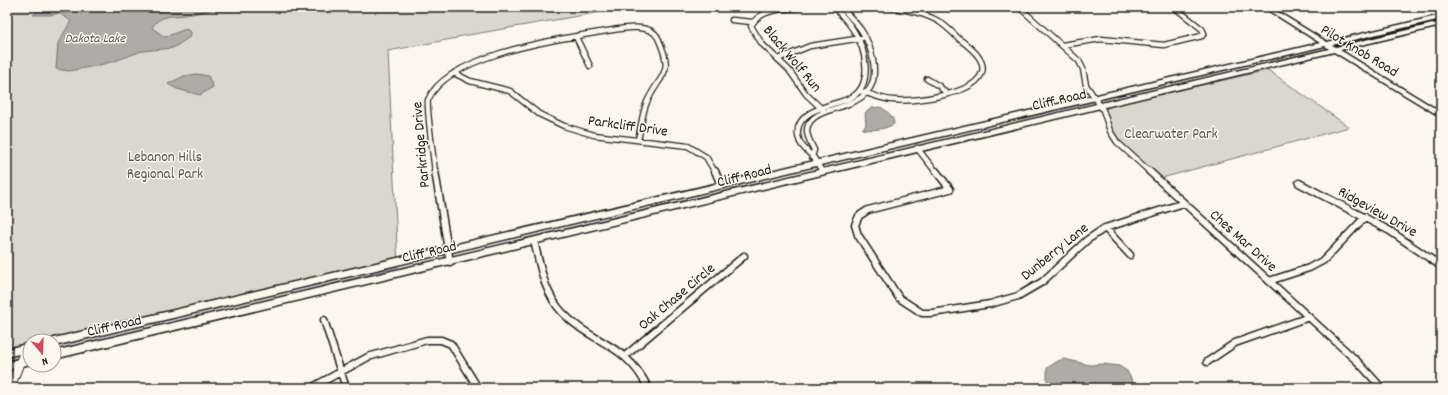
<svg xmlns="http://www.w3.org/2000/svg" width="1448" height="395" viewBox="0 0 1448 395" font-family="Dekko,sans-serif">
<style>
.green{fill:#dad7ce;stroke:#7b7a75}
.water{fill:#afaca5;stroke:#74726e}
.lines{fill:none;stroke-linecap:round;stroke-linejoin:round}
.minor-far1-casing{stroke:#1c1c1c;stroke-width:7}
.minor-casing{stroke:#1c1c1c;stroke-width:9}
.tertiary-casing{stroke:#1c1c1c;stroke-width:10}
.secondary-casing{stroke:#1c1c1c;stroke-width:3}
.minor-far1{stroke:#fbf7ec;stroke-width:4.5}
.minor{stroke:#fbf7ec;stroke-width:6}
.tertiary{stroke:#fbf7ec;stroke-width:8}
.secondary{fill:#fbf7ec;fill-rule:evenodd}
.labels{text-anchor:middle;stroke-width:3;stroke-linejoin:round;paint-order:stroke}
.far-water-label{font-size:13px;font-style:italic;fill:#575653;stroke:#fbf7ec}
.street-label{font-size:15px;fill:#1c1c1c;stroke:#fbf7ec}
.park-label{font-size:15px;fill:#555451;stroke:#fbf7ec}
</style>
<rect width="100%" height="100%" fill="#fbf7ec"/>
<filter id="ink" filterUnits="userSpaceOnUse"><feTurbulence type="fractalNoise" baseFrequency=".025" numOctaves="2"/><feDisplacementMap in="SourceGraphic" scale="8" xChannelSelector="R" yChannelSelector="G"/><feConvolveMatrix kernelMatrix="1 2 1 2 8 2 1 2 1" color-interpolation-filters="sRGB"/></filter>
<g filter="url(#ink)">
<!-- green -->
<path class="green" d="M7,7H630L457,37V38L388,51L398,267L200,318L54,350V341H30V355L7,361Z
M1268,70L1349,127L1158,179L1117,142L1103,110L1114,105Z"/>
<!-- water -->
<path class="water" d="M43,7H153L154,10L163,7H215L214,9C205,11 195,14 185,15C171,17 160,14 152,28L165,37L186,29L191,32V36L173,48L142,51L115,61L95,66L69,71L56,69L58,43L71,21L59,13L51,15H33Z
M197,74L208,76L213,87L200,95L177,89L168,84L184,76Z
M880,107C886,110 894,116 894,124C886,129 872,131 862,129L866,125L865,113L872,108Z
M1064,359L1090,365L1103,364L1119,366L1127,371L1136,388H1050L1047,382V368L1058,361Z"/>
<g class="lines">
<!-- minor-far1 casing -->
<g class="minor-far1-casing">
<path id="minor-far1" d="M801,7C785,9 759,9 751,26L762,44L789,70L806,94L823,110
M1019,7L1079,61L1083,69L1086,85L1103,110L1110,131L1117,142L1150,172
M732,20L752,22
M576,37L590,66
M1062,45L1101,39L1164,45L1202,36L1204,33L1202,29L1174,7
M778,59L810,46L862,38
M454,73L470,81L510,91L539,114L564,126L594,135L688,146L706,157L715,172
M927,79L939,86L946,93
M860,91C870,94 881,99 892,100C913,102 971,95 981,75C989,59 966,45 957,37C951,31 945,25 938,21C924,13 907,10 891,7
M917,148L936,172
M812,157L814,150C810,141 803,131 810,122C818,111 837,109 848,104C857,101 865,96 870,88C879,73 871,46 863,33C857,23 848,15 841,7
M822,171C819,167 817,162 814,158C808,151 800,147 798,136C794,108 836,106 852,97C873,85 866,50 855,33C850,23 841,15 834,7
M435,172C434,162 426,105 428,100C447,55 557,39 601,32C615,30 650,21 658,38C675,75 661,72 647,102C642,113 641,128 638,140"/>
</g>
<!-- minor casing -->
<g class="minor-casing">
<path id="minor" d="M435,171L450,262
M715,171L721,185
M936,171L950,189L868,210L859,216L855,225L858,235L899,298L922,313H932L990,304L1018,296L1042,282L1087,240L1105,228L1184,203
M1149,171L1358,362L1380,386L1379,388
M1299,183L1390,231L1441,266
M1105,228L1130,255
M534,241C540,265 544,293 562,312C591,344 626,342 648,388
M1269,281L1309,268L1324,260L1365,217
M324,320L346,388
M625,356L744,256
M1207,362L1235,343L1309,317
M311,388L368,357L427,340H441L451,344L478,388"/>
</g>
<!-- tertiary casing -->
<g class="tertiary-casing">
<path id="tertiary" d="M10,388L25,349"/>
</g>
<!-- secondary casing -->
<g class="secondary-casing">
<path id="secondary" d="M1263,7H1270L1327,42L1441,15V19L1332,45L1336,47L1441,22V26L1340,50L1441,112V117L1334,52L54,359V351L1329,49L1325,46L54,346V341H50L54,338L1320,43Z
M30,343V351L7,357V349Z
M30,356V364L7,370V362Z"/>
</g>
<!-- minor-far1 -->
<use href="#minor-far1" class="minor-far1"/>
<!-- minor -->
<use href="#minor" class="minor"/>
<!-- tertiary -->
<use href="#tertiary" class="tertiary"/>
<!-- secondary -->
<use href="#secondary" class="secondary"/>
</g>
</g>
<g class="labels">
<!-- far-water labels -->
<g class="far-water-label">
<text x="95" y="42">Dakota Lake</text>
</g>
<!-- street labels -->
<g class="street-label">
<text transform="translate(1360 50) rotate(31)" y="5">Pilot Knob Road</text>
<text transform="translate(793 58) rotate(50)" y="5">Black Wolf Run</text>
<text transform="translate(1059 99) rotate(-13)" y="5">Cliff Road</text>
<text transform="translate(628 125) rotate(8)" y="5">Parkcliff Drive</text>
<text transform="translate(420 145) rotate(-95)" y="5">Parkridge Drive</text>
<text transform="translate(744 175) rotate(-14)" y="5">Cliff Road</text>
<text transform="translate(1378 211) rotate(29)" y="5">Ridgeview Drive</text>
<text transform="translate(1244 240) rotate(42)" y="5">Ches Mar Drive</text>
<text transform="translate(429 251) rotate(-13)" y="5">Cliff Road</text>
<text transform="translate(1054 251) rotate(-39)" y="5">Dunberry Lane</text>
<text transform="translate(676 296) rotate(-40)" y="5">Oak Chase Circle</text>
<text transform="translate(114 325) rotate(-13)" y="5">Cliff Road</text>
</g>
<!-- park labels -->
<g class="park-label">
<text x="1171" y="138">Clearwater Park</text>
<text x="165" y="161">Lebanon Hills<tspan x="165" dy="17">Regional Park</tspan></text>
</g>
</g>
<!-- margin -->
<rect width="1448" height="395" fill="none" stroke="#fbf7ec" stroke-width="24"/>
<rect x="12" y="12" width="1424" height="371" fill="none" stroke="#1c1c1c" stroke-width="1.5" filter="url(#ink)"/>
<!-- north arrow -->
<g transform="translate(42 353) rotate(161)"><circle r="19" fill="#fbf7ec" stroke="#a29f99"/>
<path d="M0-3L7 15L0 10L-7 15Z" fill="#d1495b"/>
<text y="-6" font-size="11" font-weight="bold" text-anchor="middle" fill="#1c1c1c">N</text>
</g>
</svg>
